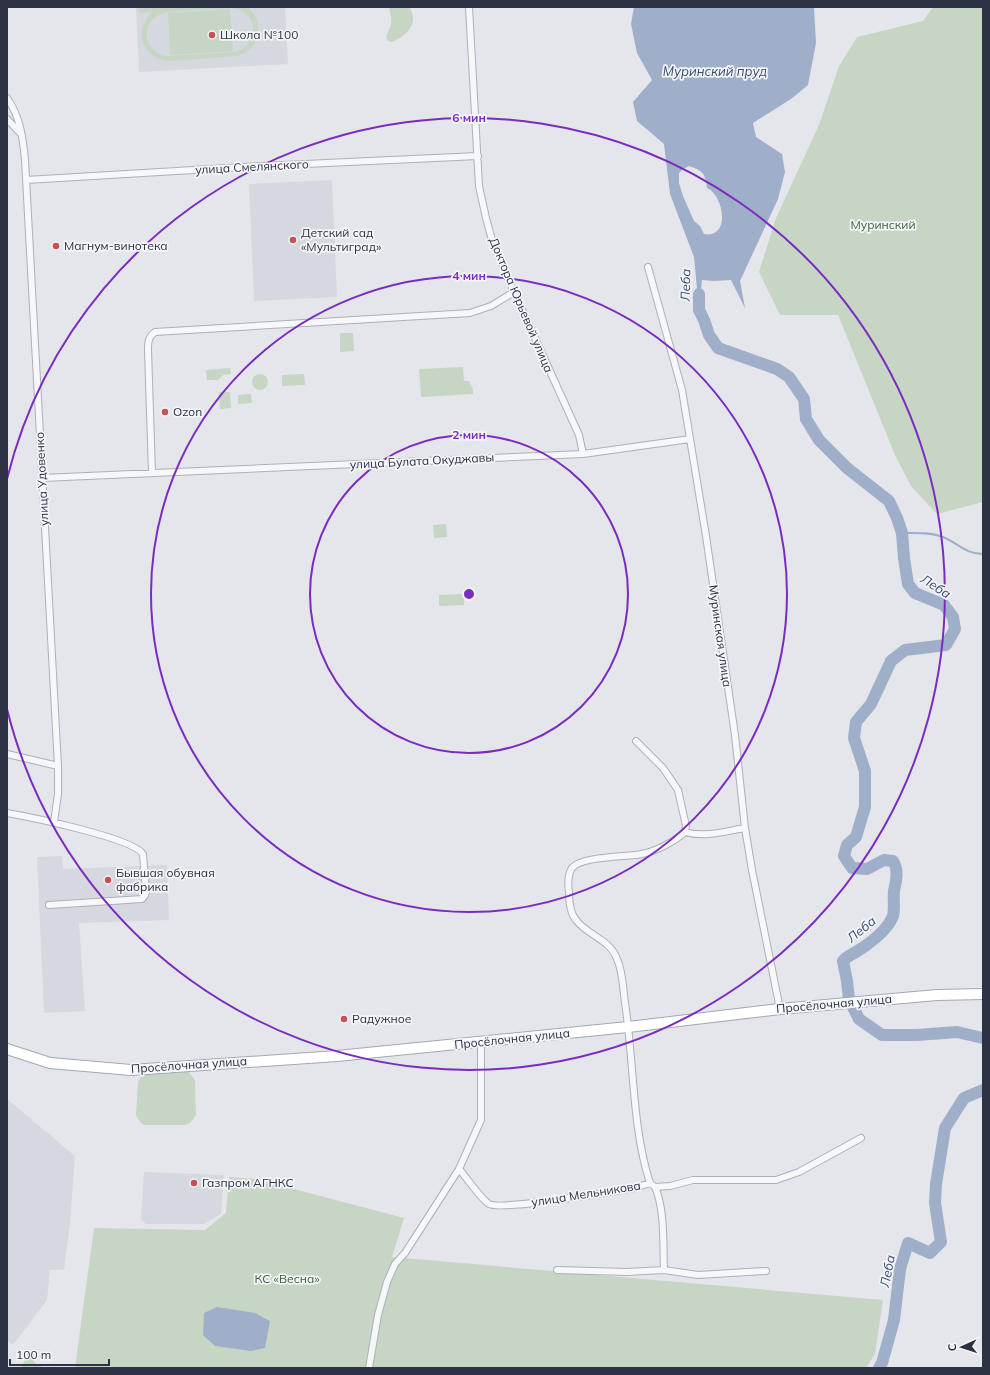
<svg xmlns="http://www.w3.org/2000/svg" width="990" height="1375" viewBox="0 0 990 1375" font-family="Mulish,sans-serif">
<style>
.built{fill:#d6d8e0}
.green{fill:#c7d5c5;fill-rule:evenodd}
.water{fill:#a0afc9;fill-rule:evenodd}
.lines{fill:none;stroke-linecap:round;stroke-linejoin:round}
.stream{stroke:#a0afc9;stroke-width:2}
.river{stroke:#a0afc9;stroke-width:12}
.minor-casing{stroke:#adb0b9;stroke-width:8}
.primary-casing{stroke:#a3a8b6;stroke-width:12}
.minor{stroke:#f6f7f9;stroke-width:6}
.primary{stroke:#fff;stroke-width:10}
.ring{fill:none;stroke:#7b2cbf;stroke-width:2}
.poi-dot{fill:#ca4f51;stroke:#f3f5f8;stroke-width:1.5}
.labels{text-anchor:middle;stroke-width:3.5;stroke-linejoin:round;paint-order:stroke}
.poi-label{font-size:12px;fill:#2c3143;stroke:#f3f5f8;text-anchor:start}
.street-label{font-size:12px;fill:#2c3143;stroke:#f3f5f8}
.park-label{font-size:12px;fill:#3c5e39;stroke:#f3f5f8}
.water-label{font-size:13px;font-style:italic;fill:#374b76;stroke:#f3f5f8}
.centre{fill:#7b2cbf;stroke:#f3f5f8;stroke-width:2}
.ring-label{font-size:12px;text-anchor:middle;font-weight:bold;fill:#7b2cbf;stroke:#f3f5f8;stroke-width:3.5;stroke-linejoin:round;paint-order:stroke}
</style>
<rect width="100%" height="100%" fill="#e4e6eb"/>
<!-- built -->
<path class="built" d="M136,7H285L288,64L139,72Z
M332,180L337,297L254,301L249,184Z
M62,856L63,869L167,865L169,920L79,923L85,1011L44,1013L37,857Z
M7,1099L75,1156L70,1224L64,1270H50L47,1300L13,1345L7,1341Z
M144,1172L224,1175L221,1214L204,1224H146L141,1220Z"/>
<!-- green -->
<path class="green" d="M155,7H247C266,21 260,48 239,56L170,61C143,60 132,31 152,12L139,13V8ZM230,8C259,9 262,47 233,52L166,56C139,49 141,16 168,12Z
M389,7H409C420,22 407,37 391,42L387,40C385,34 390,30 391,24C392,18 390,13 389,7Z
M933,7H983V502L937,514L911,486L895,455L838,315H780L759,272L776,218L819,125L839,66L857,37L923,21Z
M230,9L233,51L170,55L168,13Z
M340,333H353L354,351L340,352Z
M463,367L464,381H469L473,389V394L421,397L419,369Z
M230,368L231,374L223,375L218,380H207L206,370Z
M252 382a8 8 0 1 1 16 0a8 8 0 1 1-16 0Z
M304,374L305,385L282,386V375Z
M219,392H230L231,408L220,409Z
M251,394L252,403L238,404V395Z
M446,524L447,537L434,538L433,525Z
M464,594V605L439,606V595Z
M187,1070L195,1080L196,1115L190,1123L185,1125H144L140,1122L136,1115L138,1082L141,1076L146,1073Z
M229,1177L256,1179L404,1218L392,1257L883,1300L875,1354L866,1368H75L94,1228L205,1230L226,1213Z
M29,1357L33,1359L36,1365H41V1368H21L26,1358Z"/>
<!-- water -->
<path class="water" d="M634,7H814L816,43L808,85L791,99L753,123L756,137L782,154L785,172L778,199L740,281L745,308L731,280L714,281L702,280L699,310L694,257L670,194L664,144L637,121L633,102L652,80L637,53L631,24ZM689,166C704,171 705,174 707,188C724,195 731,239 704,234L700,226L694,221L683,196L679,183V173L683,169Z
M217,1307L255,1313L270,1321L265,1348L251,1351L215,1346L203,1335L204,1313Z"/>
<g class="lines">
<!-- stream -->
<path class="stream" d="M902,533C915,533 931,532 943,537C958,543 965,554 983,554"/>
<!-- river -->
<path class="river" d="M699,294V310L704,320L709,335L718,348L777,369L789,377L804,399L806,419L819,440L847,468L889,501L897,518L902,533L904,558L908,584L915,593L944,605L953,617L955,629L946,645L905,650L891,661L871,704L856,722L854,738L865,771V807L856,837L847,845L844,856L852,868L867,869L884,860L893,861C899,870 896,881 894,891C893,899 895,908 893,916C888,930 868,945 856,952C851,955 847,956 843,961L847,981L849,999L859,1019L882,1035H917L957,1032L983,1038
M879,1368L882,1363L894,1320L900,1269L908,1243L930,1253L941,1242L935,1203L936,1184L945,1128L964,1098L983,1090"/>
<!-- minor casing -->
<g class="minor-casing">
<path id="minor" d="M469,7L479,186L486,218L492,240L514,292L579,435L583,454
M7,98C20,116 23,138 25,160L58,766V794L54,822
M7,119L21,134
M26,180L262,166L478,156
M648,267L682,390L706,536L735,735L745,828L752,870L780,1009
M152,473L148,350C148,343 148,337 155,332L470,313L491,306L514,292
M42,478L583,454L690,439
M636,741L663,768L678,790L686,826L685,832C674,842 656,851 642,854C627,857 581,856 572,868C568,874 568,885 569,892C569,901 570,913 576,920C588,936 610,939 617,959C623,972 623,989 625,1003C634,1061 632,1128 650,1183
M7,754L58,766
M7,813C30,817 133,838 143,854L146,892L145,895L142,899L49,905
M685,832C704,838 726,831 745,828
M459,1169C467,1178 480,1198 489,1204C501,1211 614,1191 635,1188L650,1183L655,1187L670,1186L693,1180H776L799,1172L861,1138
M655,1187C665,1209 663,1246 664,1270
M557,1270L627,1272L664,1270L698,1275L766,1271
M369,1368L378,1315L387,1282L395,1264L405,1253L459,1169L481,1120V1042"/>
</g>
<!-- primary casing -->
<g class="primary-casing">
<path id="primary" d="M7,1049L50,1063L131,1070L337,1056L628,1027L780,1009L937,995L983,994"/>
</g>
<!-- minor -->
<use href="#minor" class="minor"/>
<!-- primary -->
<use href="#primary" class="primary"/>
</g>
<!-- distance rings -->
<g class="ring">
<circle cx="469" cy="594" r="159"/>
<circle cx="469" cy="594" r="318"/>
<path d="M7 479A476 476 0 1 1 7 709"/>
</g>
<!-- markers -->
<g class="poi-dot">
<circle cx="212" cy="35" r="4"/>
<circle cx="293" cy="240" r="4"/>
<circle cx="56" cy="246" r="4"/>
<circle cx="165" cy="412" r="4"/>
<circle cx="108" cy="880" r="4"/>
<circle cx="344" cy="1019" r="4"/>
<circle cx="194" cy="1183" r="4"/>
</g>
<g class="labels">
<!-- poi labels -->
<g class="poi-label">
<text x="220" y="39">Школа №100</text>
<text x="301" y="237">Детский сад<tspan x="301" dy="14">«Мультиград»</tspan></text>
<text x="64" y="250">Магнум-винотека</text>
<text x="173" y="416">Ozon</text>
<text x="116" y="877">Бывшая обувная<tspan x="116" dy="14">фабрика</tspan></text>
<text x="352" y="1023">Радужное</text>
<text x="202" y="1187">Газпром АГНКС</text>
</g>
<!-- street labels -->
<g class="street-label">
<text transform="translate(252 167) rotate(-3)" y="4">улица Смелянского</text>
<text transform="translate(521 305) rotate(67)" y="4">Доктора Юрьевой улица</text>
<text transform="translate(422 461) rotate(-3)" y="4">улица Булата Окуджавы</text>
<text transform="translate(42 479) rotate(-93)" y="4">улица Удовенко</text>
<text transform="translate(720 636) rotate(82)" y="4">Муринская улица</text>
<text transform="translate(834 1004) rotate(-5)" y="4">Просёлочная улица</text>
<text transform="translate(512 1039) rotate(-6)" y="4">Просёлочная улица</text>
<text transform="translate(189 1065) rotate(-4)" y="4">Просёлочная улица</text>
<text transform="translate(586 1194) rotate(-9)" y="4">улица Мельникова</text>
</g>
<!-- park labels -->
<g class="park-label">
<text x="883" y="229">Муринский</text>
<text x="287" y="1283">КС «Весна»</text>
</g>
<!-- water labels -->
<g class="water-label">
<text x="715" y="76">Муринский пруд</text>
<text transform="translate(685 285) rotate(-89)" y="5">Леба</text>
<text transform="translate(936 586) rotate(32)" y="5">Леба</text>
<text transform="translate(861 929) rotate(-39)" y="5">Леба</text>
<text transform="translate(887 1271) rotate(-79)" y="5">Леба</text>
</g>
</g>
<circle cx="469" cy="594" r="6" class="centre"/>
<g class="ring-label">
<text x="469" y="122">6 мин</text>
<text x="469" y="280">4 мин</text>
<text x="469" y="439">2 мин</text>
</g>
<!-- border -->
<rect width="990" height="1375" fill="none" stroke="#2c3143" stroke-width="16"/>
<!-- north arrow -->
<g transform="translate(962 1347) rotate(267)" stroke="#f3f5f8" stroke-width="3" paint-order="stroke">
<path d="M0-3L7 15L0 10L-7 15Z" fill="#2c3143"/>
<text y="-6" font-size="11" font-weight="bold" text-anchor="middle" fill="#2c3143">С</text>
</g>
<!-- scale -->
<path d="M10 1359v6h99v-6" fill="none" stroke="#2c3143" stroke-width="2"/>
<text x="16" y="1359" font-size="12" fill="#2c3143" stroke="#f3f5f8" stroke-width="3" paint-order="stroke">100 m</text>
</svg>
